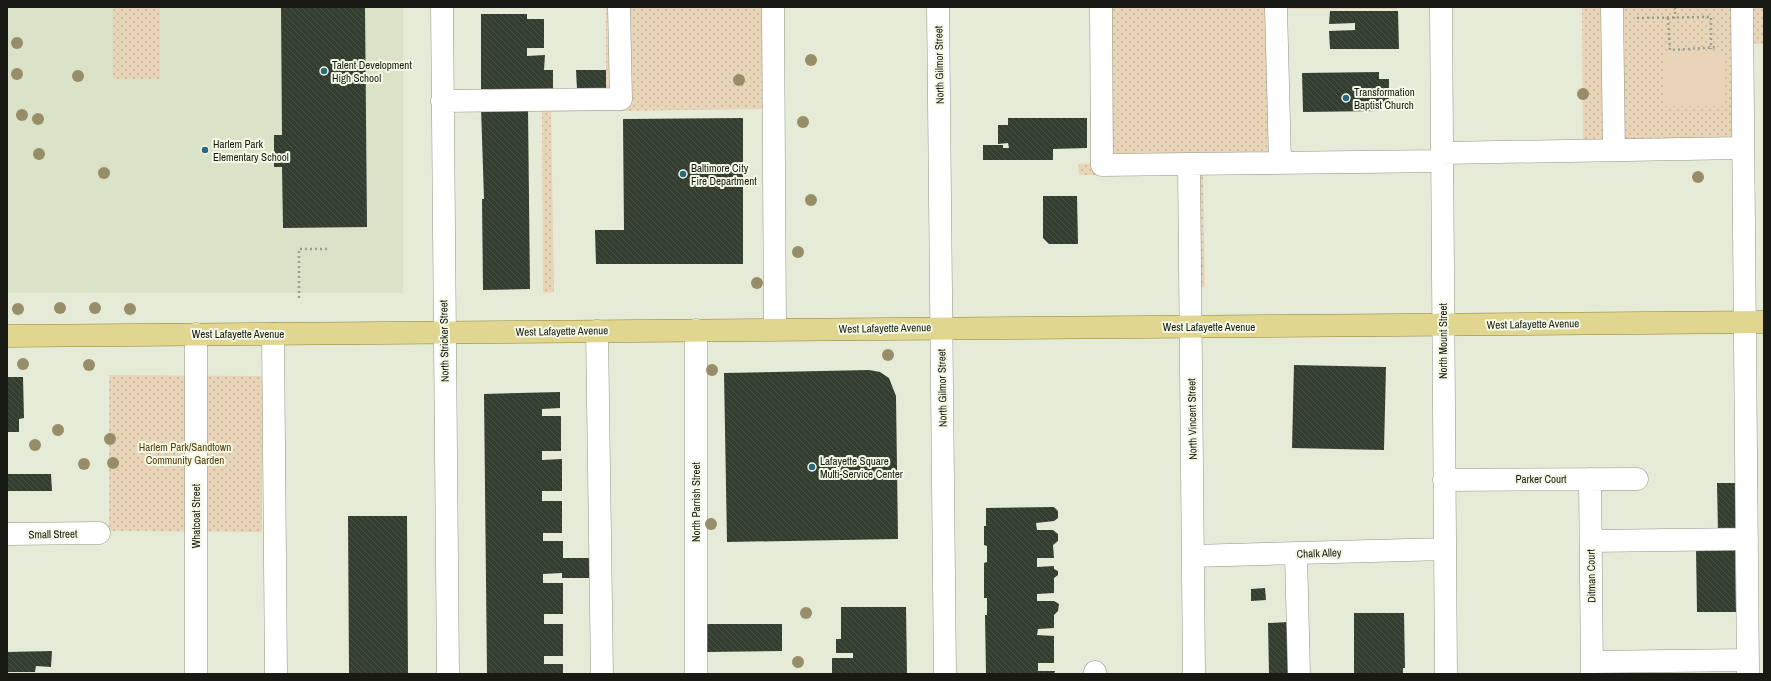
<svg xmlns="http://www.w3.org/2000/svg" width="1771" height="681" viewBox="0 0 1771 681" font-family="'Archivo Narrow',sans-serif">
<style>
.built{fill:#dae2c8}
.green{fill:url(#green-dots)}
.pitch{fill:#e8d5b7}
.building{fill:url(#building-back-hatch)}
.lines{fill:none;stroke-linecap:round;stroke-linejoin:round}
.minor-casing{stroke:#919684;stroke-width:23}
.major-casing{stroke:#8e8233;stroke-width:23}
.path{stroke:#9a9e8f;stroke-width:2.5;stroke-dasharray:2 3;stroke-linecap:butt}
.minor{stroke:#fff;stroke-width:22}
.major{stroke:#e1d68f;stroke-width:22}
.tree{fill:#988d69}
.poi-dot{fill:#28697d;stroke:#f3f9e5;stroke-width:1.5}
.labels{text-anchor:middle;stroke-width:4;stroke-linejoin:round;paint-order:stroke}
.poi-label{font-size:11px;fill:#181a13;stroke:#f3f9e5;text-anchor:start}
.street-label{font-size:11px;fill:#181a13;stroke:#f3f9e5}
.park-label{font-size:11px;fill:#59400f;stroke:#f3f9e5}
</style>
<defs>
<pattern id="green-dots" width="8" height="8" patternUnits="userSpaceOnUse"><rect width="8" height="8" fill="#e8d5b7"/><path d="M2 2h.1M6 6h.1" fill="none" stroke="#c6b69c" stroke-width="1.8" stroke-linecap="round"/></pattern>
<pattern id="building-back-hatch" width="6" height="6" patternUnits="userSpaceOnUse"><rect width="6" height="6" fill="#333e31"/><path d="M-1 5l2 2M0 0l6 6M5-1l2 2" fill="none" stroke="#475145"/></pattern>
</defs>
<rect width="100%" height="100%" fill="#e6ebd8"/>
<!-- built -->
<path class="built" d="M7,7H403V293H7Z"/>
<!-- green -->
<path class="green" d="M113,7H160V79H113Z
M606,7H775L763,109L551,112L554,292L543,293L542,111L528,112V108L606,89Z
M1094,7H1397V9H1286L1289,161L1400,159V173L1203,175L1205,287H1181L1179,175H1079L1078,164L1095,163Z
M1582,7H1764V44H1753L1735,154L1583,149Z
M109,375L262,376V532L109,531Z"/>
<!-- pitch -->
<path class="pitch" d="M1725,53V106H1663V54Z"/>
<!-- building -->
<path class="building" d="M281,7H365L367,227L283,228L282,167H274V135H282Z
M1330,11H1398L1399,49H1330L1329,31L1355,30V23L1329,24Z
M481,14H527V19H544V48H527V56L545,55L544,70H553V89L481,92Z
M576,70H606V89H577Z
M1379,72V79H1389V105H1379V111L1303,112L1302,73Z
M481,108H528L530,289L483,290L482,199H484Z
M743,118V264H596L595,230H624L623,119Z
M1008,118H1087V148L1053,149V160H983V145H1003V148H1009L1008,143L998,144V125H1008Z
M1043,196H1077L1078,244H1049L1043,238Z
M1294,365L1386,367L1384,450L1292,448Z
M869,370L880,372L889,378L896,396L898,539L727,542L724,373Z
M7,377H23L24,418L19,419V432H7Z
M560,392V408L542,409V416H561V451H542V460L562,459V491H542V501H562V533H543V541H563V558H590L591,578H562V573L543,574V583H563V614H544V624H563V656H544V664H563V674H487L484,394Z
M7,474H51L52,491H7Z
M1717,483H1738L1739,533H1718Z
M1054,507L1058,511V518L1054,521L1036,523L1037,530H1053L1058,534V541L1053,545L1054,558H1037V567L1054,566V569L1058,571V575L1054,578V593L1037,594V601H1054L1059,604L1058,611L1054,615V628L1038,629L1037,635L1054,636V663H1038V671H1055L1054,674H986L985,615H987V598H984V563L987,562V546L984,545V526H986V508Z
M348,516H407L408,674H349Z
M1696,548H1735L1736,612H1697Z
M1265,588L1266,600L1251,601V589Z
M841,607H906L907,674H832V658H853V653H836V639H841Z
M1354,613H1404L1405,668H1403V674H1354Z
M1289,622L1291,674H1269L1268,623Z
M707,624H782V651L707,652Z
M52,651L51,667L36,666L35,672H7V652Z"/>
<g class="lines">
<!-- minor casing -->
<g class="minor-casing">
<path id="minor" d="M442,7L448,674
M773,7L775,329
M938,7L945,674
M1101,7L1102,165L1442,161
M1276,7L1280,163
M1441,7L1446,674
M1612,7L1614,150
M1742,7L1748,674
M442,101L621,99L619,7
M1442,153L1743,148
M1189,164L1194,674
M597,331L602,674
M273,334L276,674
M1590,479L1592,674
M1444,480L1637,479
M7,534L99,533
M1591,541L1747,539
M1296,554L1299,674
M1193,556L1445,549
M1592,662L1748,660
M196,674V334
M696,674V330
M1095,674V672"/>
</g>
<!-- major casing -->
<g class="major-casing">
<path id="major" d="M7,336L1764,322"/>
</g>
<!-- path -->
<path class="path" d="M1675,7V18
M1637,18L1711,17V49
M1668,18L1670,50L1718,47
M299,298V249H327"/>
<!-- minor -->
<use href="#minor" class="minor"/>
<!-- major -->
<use href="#major" class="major"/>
</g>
<!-- trees -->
<g class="tree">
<circle cx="17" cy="43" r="6"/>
<circle cx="811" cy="60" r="6"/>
<circle cx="17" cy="74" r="6"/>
<circle cx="78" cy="76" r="6"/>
<circle cx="739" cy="80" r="6"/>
<circle cx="1583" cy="94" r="6"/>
<circle cx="22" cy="115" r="6"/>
<circle cx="38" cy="119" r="6"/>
<circle cx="803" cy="122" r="6"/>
<circle cx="39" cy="154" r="6"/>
<circle cx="104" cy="173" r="6"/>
<circle cx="1698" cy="177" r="6"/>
<circle cx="811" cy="200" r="6"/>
<circle cx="798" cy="252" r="6"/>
<circle cx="757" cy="283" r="6"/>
<circle cx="60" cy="308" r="6"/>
<circle cx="95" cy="308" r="6"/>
<circle cx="18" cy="309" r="6"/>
<circle cx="130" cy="309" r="6"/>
<circle cx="888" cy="355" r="6"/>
<circle cx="23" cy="364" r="6"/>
<circle cx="89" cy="365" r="6"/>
<circle cx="712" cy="370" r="6"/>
<circle cx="58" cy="430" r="6"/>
<circle cx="110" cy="439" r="6"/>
<circle cx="35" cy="445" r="6"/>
<circle cx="113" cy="463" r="6"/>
<circle cx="84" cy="464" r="6"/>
<circle cx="711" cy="524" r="6"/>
<circle cx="806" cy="613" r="6"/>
<circle cx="798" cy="662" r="6"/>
</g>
<!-- markers -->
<g class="poi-dot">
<circle cx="324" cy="71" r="4"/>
<circle cx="1346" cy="98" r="4"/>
<circle cx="205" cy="150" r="4"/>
<circle cx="683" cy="174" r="4"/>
<circle cx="812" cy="467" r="4"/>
</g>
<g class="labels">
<!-- poi labels -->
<g class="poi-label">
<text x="332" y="69">Talent Development<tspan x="332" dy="13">High School</tspan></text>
<text x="1354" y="96">Transformation<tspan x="1354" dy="13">Baptist Church</tspan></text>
<text x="213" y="148">Harlem Park<tspan x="213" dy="13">Elementary School</tspan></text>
<text x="691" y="172">Baltimore City<tspan x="691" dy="13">Fire Department</tspan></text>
<text x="820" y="465">Lafayette Square<tspan x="820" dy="13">Multi-Service Center</tspan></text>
</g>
<!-- street labels -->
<g class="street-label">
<text transform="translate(939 65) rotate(-91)" y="4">North Gilmor Street</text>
<text transform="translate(1533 324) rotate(-1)" y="4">West Lafayette Avenue</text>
<text x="1209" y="331">West Lafayette Avenue</text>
<text transform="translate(885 328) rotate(-1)" y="4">West Lafayette Avenue</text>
<text transform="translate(562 331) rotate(-1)" y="4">West Lafayette Avenue</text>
<text x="238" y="338">West Lafayette Avenue</text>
<text transform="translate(444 341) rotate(-91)" y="4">North Stricker Street</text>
<text transform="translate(1443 341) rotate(-90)" y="4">North Mount Street</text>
<text transform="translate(942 388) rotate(-91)" y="4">North Gilmor Street</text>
<text transform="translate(1192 419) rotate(-91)" y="4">North Vincent Street</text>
<text x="1541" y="483">Parker Court</text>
<text transform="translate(696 502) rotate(-90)" y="4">North Parrish Street</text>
<text transform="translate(196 516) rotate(-90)" y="4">Whatcoat Street</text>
<text transform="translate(53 534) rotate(-1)" y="4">Small Street</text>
<text transform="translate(1319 553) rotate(-2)" y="4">Chalk Alley</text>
<text transform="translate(1591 576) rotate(-91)" y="4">Ditman Court</text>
</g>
<!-- park labels -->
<g class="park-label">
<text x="185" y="451">Harlem Park/Sandtown<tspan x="185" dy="13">Community Garden</tspan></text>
</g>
</g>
<!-- border -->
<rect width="1771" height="681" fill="none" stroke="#181a13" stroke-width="16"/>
</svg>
